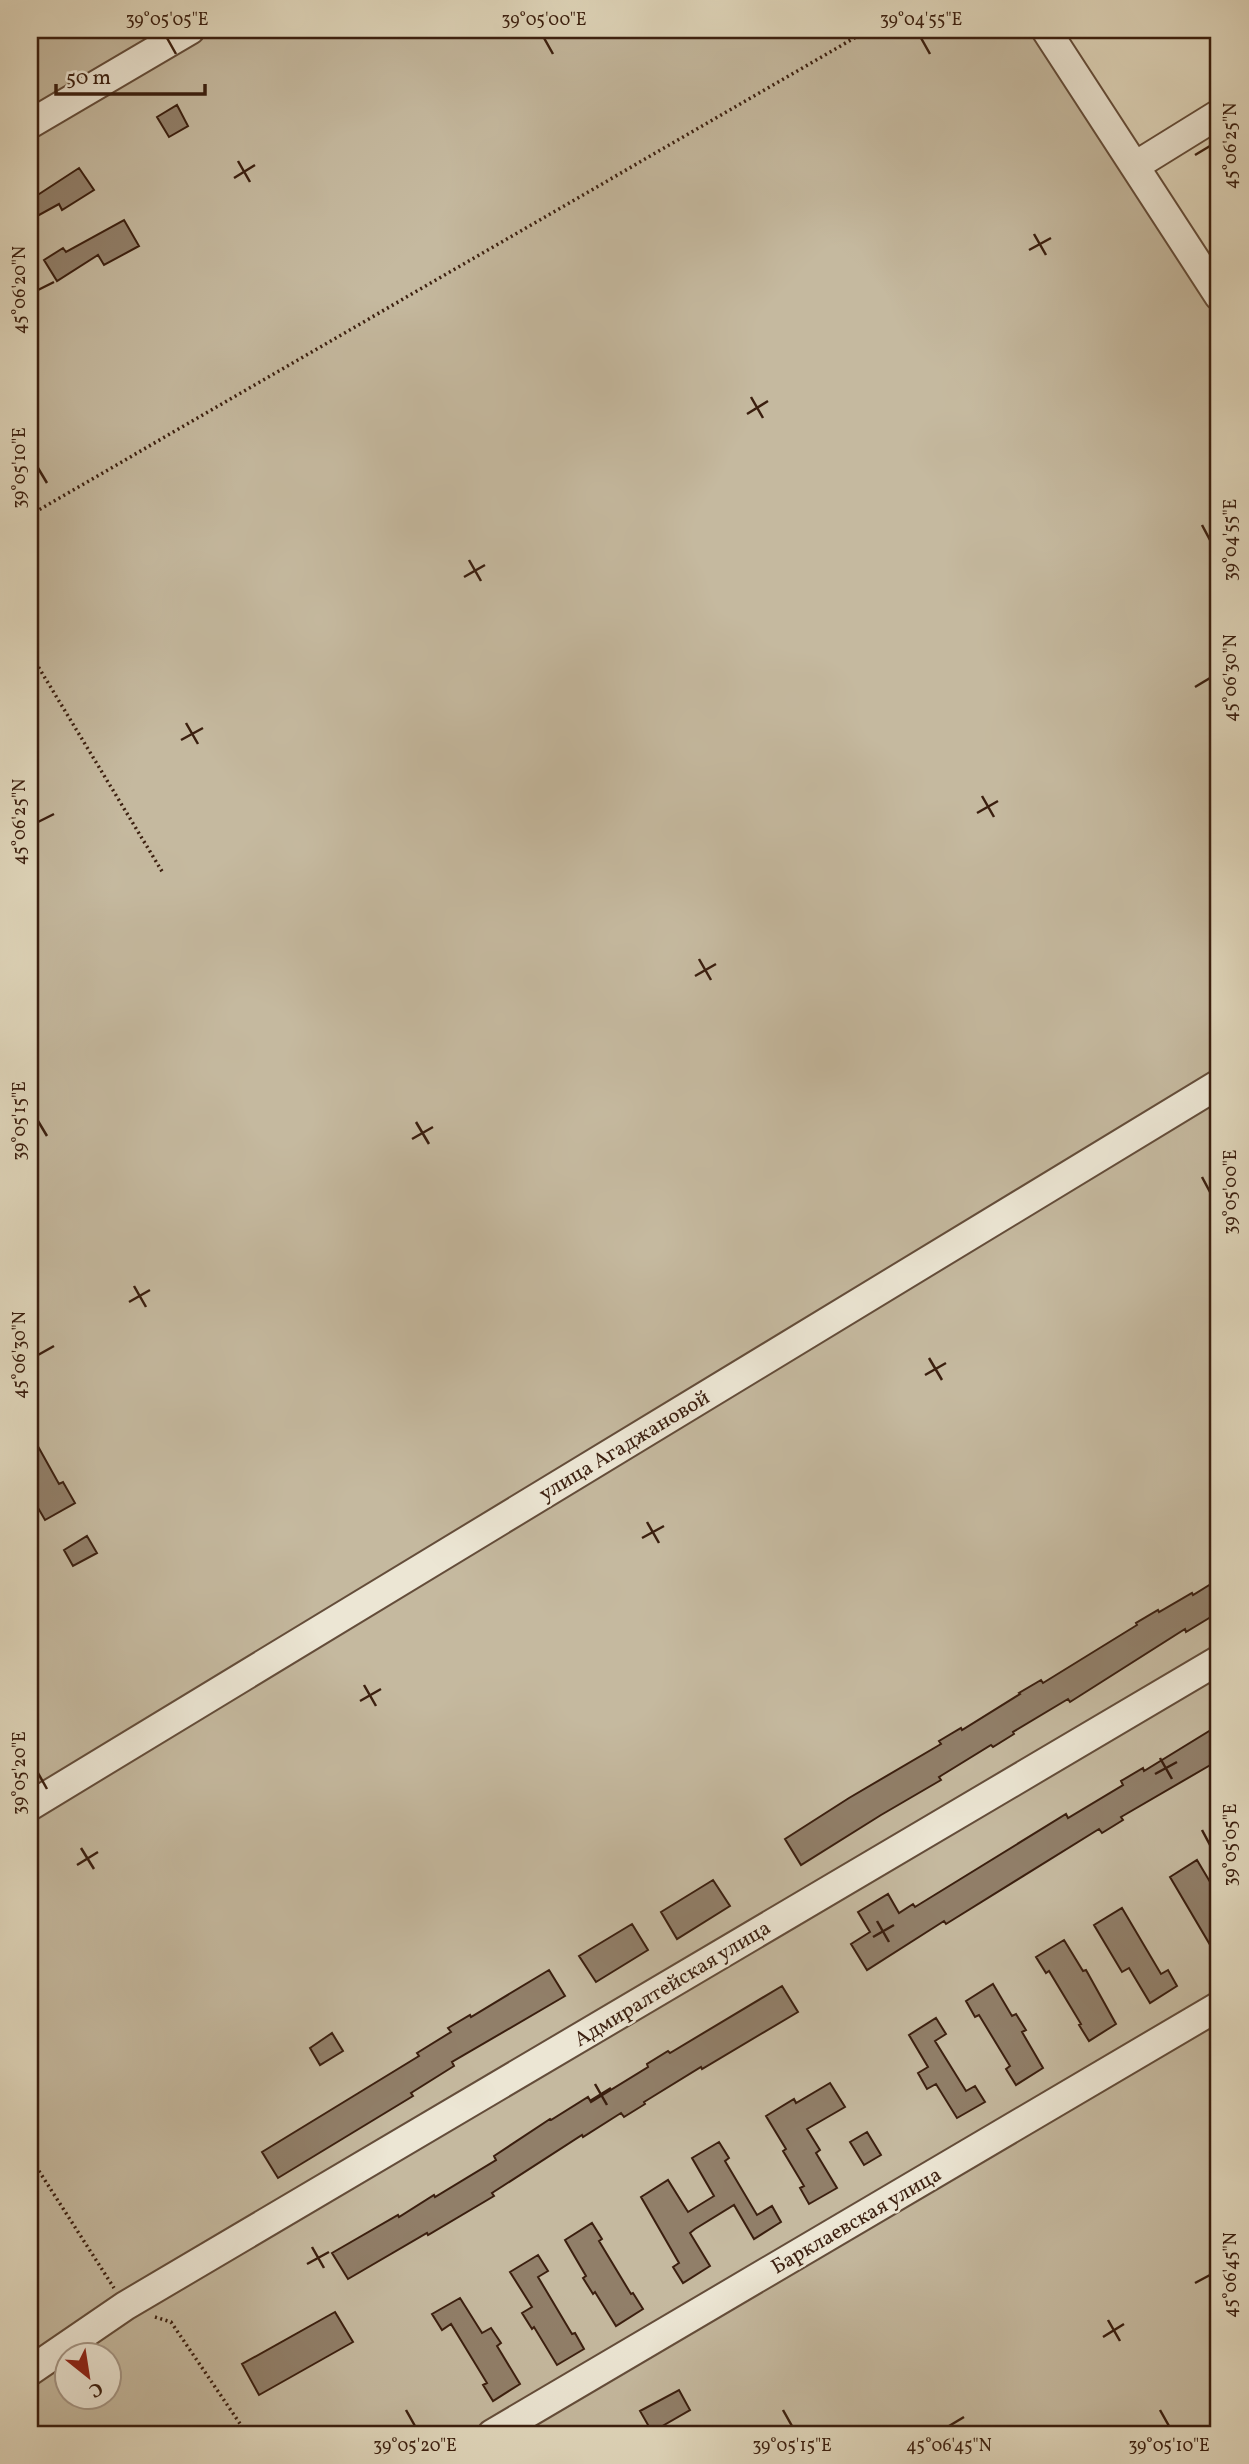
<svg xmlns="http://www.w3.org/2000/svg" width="1249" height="2464" viewBox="0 0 1249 2464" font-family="Vollkorn,serif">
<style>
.green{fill:#c5b99f;stroke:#806c57;stroke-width:2;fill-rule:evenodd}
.building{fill:#917f69;stroke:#3b1f0f;stroke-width:2}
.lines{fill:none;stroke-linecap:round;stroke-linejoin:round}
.minor-casing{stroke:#644d3a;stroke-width:32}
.path{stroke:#3b1f0f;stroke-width:3.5;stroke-dasharray:2 3.5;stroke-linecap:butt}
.minor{stroke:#ece6d4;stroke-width:28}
.ticks{fill:none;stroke:#3b1f0f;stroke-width:2.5}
.labels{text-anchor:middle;stroke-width:5;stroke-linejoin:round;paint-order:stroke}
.street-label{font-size:21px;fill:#3b1f0f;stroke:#ece6d4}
.neatline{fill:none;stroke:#3b1f0f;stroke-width:2.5}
.ticks-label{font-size:18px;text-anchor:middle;fill:#3b1f0f}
</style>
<rect width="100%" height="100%" fill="#e1d8bd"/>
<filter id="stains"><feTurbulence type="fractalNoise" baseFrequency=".00286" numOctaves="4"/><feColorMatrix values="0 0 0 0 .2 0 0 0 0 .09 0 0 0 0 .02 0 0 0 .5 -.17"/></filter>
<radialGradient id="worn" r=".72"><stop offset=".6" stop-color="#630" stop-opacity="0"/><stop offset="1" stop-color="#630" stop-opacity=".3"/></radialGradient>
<!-- green -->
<path class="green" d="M30,30H1042L1219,321V2434H30ZM66,2356H108V2398H66Z"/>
<!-- building -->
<path class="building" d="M177,105L188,126L169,137L157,117Z
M79,168L94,190L62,210L59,204L30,220V200Z
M124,220L139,246L104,265L98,255L57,281L44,260L63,248L66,252Z
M30,1432L59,1484L63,1482L75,1503L45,1520L30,1494Z
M87,1536L97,1553L73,1566L64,1550Z
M1219,1579V1612L1186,1632L1185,1629L1070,1702L1068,1699L1013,1732L1014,1734L993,1747L991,1745L939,1777L941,1780L881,1815L801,1865L785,1839L849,1798L941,1744L939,1741L961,1728L962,1730L1020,1694L1019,1693L1041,1680L1043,1683L1137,1625L1136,1623L1158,1610L1159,1612L1192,1593L1193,1595Z
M1219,1725V1760L1121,1817L1123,1820L1102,1833L1099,1829L946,1924L944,1921L867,1970L851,1944L870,1932L858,1912L888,1894L899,1913L913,1904L915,1907L1066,1814L1068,1818L1123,1785L1121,1781L1143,1768L1144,1771Z
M1197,1860L1219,1897V1960L1170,1877Z
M713,1880L730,1906L677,1939L661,1912Z
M1122,1908L1161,1974L1168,1970L1177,1986L1150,2003L1129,1968L1122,1972L1094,1925Z
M632,1924L648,1950L596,1982L579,1956Z
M1064,1940L1083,1971L1086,1970L1116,2024L1089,2041L1079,2025L1081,2024L1049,1971L1046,1973L1036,1957Z
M549,1970L565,1996L452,2062L454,2066L411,2093L413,2096L278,2178L262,2152L419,2056L417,2053L451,2032L448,2028L470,2015L471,2017Z
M993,1984L1012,2016L1016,2014L1026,2030L1022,2032L1043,2068L1016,2085L1006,2069L1010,2066L979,2015L975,2017L966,2001Z
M782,1986L798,2012L702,2069L701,2067L644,2102L645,2104L624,2117L621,2113L583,2137L582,2135L492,2193L494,2196L428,2235L427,2233L348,2279L332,2253L398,2215L399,2217L434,2195L435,2197L496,2160L494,2156L550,2119L551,2120L588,2097L591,2102L648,2067L647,2064L668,2051L670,2053Z
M936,2018L946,2034L935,2041L966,2091L975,2086L985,2102L957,2118L936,2084L927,2089L918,2073L928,2067L909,2035Z
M332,2033L343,2051L320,2065L310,2048Z
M830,2083L845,2107L807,2129L820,2150L816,2153L837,2188L809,2204L800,2188L804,2186L783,2151L786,2149L766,2116L794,2099L796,2103Z
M867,2132L881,2155L864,2165L850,2142Z
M719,2142L729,2158L725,2161L757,2215L772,2206L781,2222L754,2239L734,2205L695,2229L690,2233L710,2266L683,2283L673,2267L679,2263L641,2197L668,2180L688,2212L714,2196L692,2158Z
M592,2223L602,2239L599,2241L631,2294L633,2293L643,2309L616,2326L595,2292L593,2294L583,2278L586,2276L565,2240Z
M538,2255L548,2271L538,2277L572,2334L575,2333L584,2349L557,2365L534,2327L532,2329L522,2313L532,2307L510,2272Z
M460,2298L482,2333L491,2328L501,2343L497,2346L520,2384L493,2401L483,2385L487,2383L451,2324L442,2330L432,2314Z
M335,2312L353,2342L259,2395L242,2364Z
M679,2390L690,2410L652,2432L640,2411Z"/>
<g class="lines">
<!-- minor casing -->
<g class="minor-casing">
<path id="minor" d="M1046,30L1219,296
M30,124L190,30
M1135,166L1219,114
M30,1806L1219,1084
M30,2371L125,2306L1219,1660
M492,2434L1219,2006"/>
</g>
<!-- path -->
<path class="path" d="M30,515L868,30
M30,653L163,873
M30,2157L114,2288
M155,2317L171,2322L247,2434"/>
<!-- minor -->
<use href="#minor" class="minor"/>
</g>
<!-- ticks -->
<path class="ticks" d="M167,38L176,54M544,38L553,54M921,38L930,54M1195,155L1210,146M238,161L250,182M234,178L255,165M1034,234L1046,255M1029,250L1051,238M38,290L54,282M751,397L763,418M747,414L768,401M38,468L47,483M1202,525L1210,540M469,560L481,581M464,577L485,565M1195,687L1210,678M186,723L198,744M181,740L203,728M982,796L994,817M977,813L998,801M38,822L54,814M699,959L711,980M695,976L716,964M38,1121L47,1136M416,1122L429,1144M412,1139L433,1127M1202,1177L1210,1192M134,1286L146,1307M129,1302L150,1290M38,1355L54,1346M929,1358L942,1380M925,1375L946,1363M647,1522L659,1543M642,1538L664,1526M364,1685L376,1706M360,1701L381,1689M1160,1758L1172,1779M38,1773L47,1789M1155,1774L1177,1762M1202,1830L1210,1845M81,1848L94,1869M77,1865L98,1852M877,1921L889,1942M873,1937L894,1925M595,2084L607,2105M590,2101L611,2088M312,2247L324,2268M307,2264L329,2252M1195,2283L1210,2275M1108,2320L1120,2341M1103,2337L1124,2324M406,2410L415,2426M783,2410L792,2426M1160,2410L1169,2426M949,2426L964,2417"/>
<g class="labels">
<!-- street labels -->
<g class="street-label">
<text transform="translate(624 1445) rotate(-31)" y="7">улица Агаджановой</text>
<text transform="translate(672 1983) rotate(-31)" y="7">Адмиралтейская улица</text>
<text transform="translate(856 2220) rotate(-30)" y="7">Барклаевская улица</text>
</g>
</g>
<!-- margin -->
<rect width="1249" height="2464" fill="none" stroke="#e1d8bd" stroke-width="77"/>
<!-- north arrow -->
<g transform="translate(88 2376) rotate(150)"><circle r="33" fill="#ece6d4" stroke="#a59685" stroke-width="2"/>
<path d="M0-5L12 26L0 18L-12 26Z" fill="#8f2418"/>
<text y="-10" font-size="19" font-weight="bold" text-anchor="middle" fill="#3b1f0f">С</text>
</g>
<!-- scale -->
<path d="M56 84v10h149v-10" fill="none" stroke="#3b1f0f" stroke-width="3.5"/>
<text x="66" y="84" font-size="21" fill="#3b1f0f" stroke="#ece6d4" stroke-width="5" paint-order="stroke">50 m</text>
<rect x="38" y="38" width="1172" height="2388" class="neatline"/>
<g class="ticks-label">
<text x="167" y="25">39°05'05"E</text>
<text x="544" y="25">39°05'00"E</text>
<text x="921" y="25">39°04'55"E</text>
<text transform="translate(1230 146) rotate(-90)" y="6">45°06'25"N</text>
<text transform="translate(19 290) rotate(-90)" y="6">45°06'20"N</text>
<text transform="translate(19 468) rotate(-90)" y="6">39°05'10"E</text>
<text transform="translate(1230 540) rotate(-90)" y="6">39°04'55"E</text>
<text transform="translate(1230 678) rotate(-90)" y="6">45°06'30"N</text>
<text transform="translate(19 822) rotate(-90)" y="6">45°06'25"N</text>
<text transform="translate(19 1121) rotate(-90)" y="6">39°05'15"E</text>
<text transform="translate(1230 1192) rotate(-90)" y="6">39°05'00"E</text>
<text transform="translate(19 1355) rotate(-90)" y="6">45°06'30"N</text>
<text transform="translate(19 1773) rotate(-90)" y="6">39°05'20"E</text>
<text transform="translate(1230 1845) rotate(-90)" y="6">39°05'05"E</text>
<text transform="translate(1230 2275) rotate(-90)" y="6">45°06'45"N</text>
<text x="415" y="2451">39°05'20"E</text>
<text x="792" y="2451">39°05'15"E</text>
<text x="949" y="2451">45°06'45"N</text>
<text x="1169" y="2451">39°05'10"E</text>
</g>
<rect width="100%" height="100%" filter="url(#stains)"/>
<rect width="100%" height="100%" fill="url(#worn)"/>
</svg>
